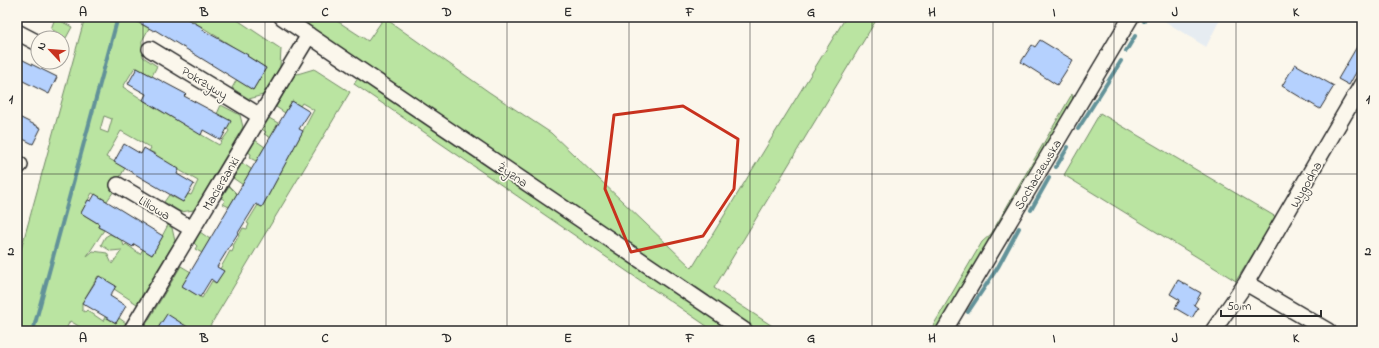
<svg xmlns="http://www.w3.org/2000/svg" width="1379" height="348" viewBox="0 0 1379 348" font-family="'Indie Flower',sans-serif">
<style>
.built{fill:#e6ecf1}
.green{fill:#bae4a1;stroke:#728866;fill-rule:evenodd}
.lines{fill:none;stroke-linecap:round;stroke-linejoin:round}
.stream{stroke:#629299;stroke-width:4}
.building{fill:#b5d1fe;stroke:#2b2b2b}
.minor-casing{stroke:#2b2b2b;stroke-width:18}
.minor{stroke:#fbf7ec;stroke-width:15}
.marked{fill:none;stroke:#c8321e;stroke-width:3;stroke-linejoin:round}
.grid{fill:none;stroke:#2b2b2b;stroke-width:1;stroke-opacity:0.55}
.labels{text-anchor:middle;stroke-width:3.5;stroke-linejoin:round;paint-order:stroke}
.street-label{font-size:13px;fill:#2b2b2b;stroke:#fbf7ec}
.neatline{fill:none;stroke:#2b2b2b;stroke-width:1.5}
.grid-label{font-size:13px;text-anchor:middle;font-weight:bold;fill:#2b2b2b}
</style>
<rect width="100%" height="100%" fill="#fbf7ec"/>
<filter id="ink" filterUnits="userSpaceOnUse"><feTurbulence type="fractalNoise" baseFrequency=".025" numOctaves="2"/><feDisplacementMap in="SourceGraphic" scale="8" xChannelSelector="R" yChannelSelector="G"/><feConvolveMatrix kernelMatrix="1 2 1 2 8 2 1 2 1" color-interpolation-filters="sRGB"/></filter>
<g filter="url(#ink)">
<!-- built -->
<path class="built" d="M1158,17H1221L1206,47Z"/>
<!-- green -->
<path class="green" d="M85,17H135V21L149,28L142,41L143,57L157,66L152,76L135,67L123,87L154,107L219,145L229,131L217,114L221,105L240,115L243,127L194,210L181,212L164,202L169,195L183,202L188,194L191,195L198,181L155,156L156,154L149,151L151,148L121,131L106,157L125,168L116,184L118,185L107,201L92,193L81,213L99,224L98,227L104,230L87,256L93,251L107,253L112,264L122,250L111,251L101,245L105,237L110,234L122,240L124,246L126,244L140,254L143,249L152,255L168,225L172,228L175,241L137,304L114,289L115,286L98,276L82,303V310L85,312L87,310L103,321L105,317L116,323L119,318L126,323L121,331H87L70,321L65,331H17V264ZM104,116L112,119L108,133L100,130Z
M178,17H233L281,49L280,67L263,95L249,99L232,88L237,79L253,90L266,68L202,27L195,23L194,25Z
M301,17H331L368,41L384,18L393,24L489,92L551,133L692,268L846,17H878L714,288L780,331H758L712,300L709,296L696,287L692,291L304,25Z
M55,18L72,27L66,38L51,29Z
M314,69L350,92L207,331H153L145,326L181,266L191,272L182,286L202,298L212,281L216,283L223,271L220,269L230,251L232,252L234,247L233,246L243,228L247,229L249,224L247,223L258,205L262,207L314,110L302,103L300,106L292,101L285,113L276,107L294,75Z
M358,78L735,331H714L354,84Z
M1072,94L1073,101L937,331H930L982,242L991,234Z
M1100,113L1276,217L1236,281L1064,175Z
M269,118L278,123L271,138L264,134L266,132L262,129Z
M255,140L265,147L256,161L250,158L251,154L248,152Z
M242,163L251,169V171L243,185L233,178Z
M229,186L237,194L229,207L223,204L225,200L221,198Z
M200,232L210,239L202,253L195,249L197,246L194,243Z"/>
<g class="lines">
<!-- stream -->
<path class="stream" d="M1144,21L1146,17
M1126,51L1135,36
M1078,129L1121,61
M1056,167L1068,147
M1031,210L1049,178
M968,312L998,267L1019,228
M33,331L118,17
M959,331L960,328"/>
</g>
<!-- building -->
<path class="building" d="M129,17H184L202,27L201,29L248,55L247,56L266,68L253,90L155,30L154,31Z
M1362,38V62L1349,85L1338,79Z
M1040,40L1073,60L1057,85L1021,62L1032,45L1035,47Z
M17,57L57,77L49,94L17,78Z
M1295,64L1334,86L1320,109L1282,86Z
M137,68L186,94L184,96L231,121L221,140L203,130L201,135L143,100L146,94L128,84Z
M292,101L310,112L299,129L303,131L262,207L256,204L217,267L224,271L216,283L211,279L200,297L182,286Z
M17,116L41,128L33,144L17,136Z
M124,144L141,154L144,148L179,169L177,174L194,184L183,202L114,162Z
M95,194L163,236L152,255L134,244L133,247L104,230L98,227L99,224L81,213L88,200L91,201Z
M99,276L116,286L110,296L126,306L116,323L82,303Z
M1178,280L1201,293L1194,305L1198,308L1192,318L1175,308L1180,300L1170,294Z
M167,314L194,331H156Z"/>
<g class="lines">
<!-- minor casing -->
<g class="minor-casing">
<path id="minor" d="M282,17L745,331
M17,32L38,43
M150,49L260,116
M17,163L20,165
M118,185L192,229
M1246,283L1328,331
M131,331L309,35
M944,331L1131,17
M1213,331L1246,283L1362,84"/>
</g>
<!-- minor -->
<use href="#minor" class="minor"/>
</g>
</g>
<!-- marked area -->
<path class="marked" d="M683,106L738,139L734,189L703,236L631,252L605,189L614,115Z"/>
<!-- grid -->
<path class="grid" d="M143,17V331M265,17V331M386,17V331M507,17V331M629,17V331M750,17V331M872,17V331M993,17V331M1114,17V331M1236,17V331M17,174H1362"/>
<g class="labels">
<!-- street labels -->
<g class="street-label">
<text transform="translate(205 82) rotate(31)" y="5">Pokrzywy</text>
<text transform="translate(513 174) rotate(34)" y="5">Żyzna</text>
<text transform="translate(1037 174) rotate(-59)" y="5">Sochaczewska</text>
<text transform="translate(220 183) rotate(-59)" y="5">Macierzanki</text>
<text transform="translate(1305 184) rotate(-60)" y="5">Wygodna</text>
<text transform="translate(155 207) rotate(31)" y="5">Liliowa</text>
</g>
</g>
<!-- margin -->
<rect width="1379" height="348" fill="none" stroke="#fbf7ec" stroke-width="44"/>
<!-- north arrow -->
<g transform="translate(50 50) rotate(296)"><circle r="19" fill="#fbf7ec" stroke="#a8a59f"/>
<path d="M0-3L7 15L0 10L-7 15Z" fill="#c8321e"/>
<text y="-6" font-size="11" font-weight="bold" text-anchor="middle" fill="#2b2b2b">N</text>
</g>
<!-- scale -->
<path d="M1221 310v6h100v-6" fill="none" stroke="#2b2b2b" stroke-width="2"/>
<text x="1227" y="310" font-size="12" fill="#2b2b2b" stroke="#fbf7ec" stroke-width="3" paint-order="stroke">50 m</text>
<rect x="22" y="22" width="1335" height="304" class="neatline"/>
<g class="grid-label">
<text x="83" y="16">A</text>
<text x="204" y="16">B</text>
<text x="325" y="16">C</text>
<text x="447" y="16">D</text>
<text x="568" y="16">E</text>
<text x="690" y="16">F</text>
<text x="811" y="16">G</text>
<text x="932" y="16">H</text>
<text x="1054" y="16">I</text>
<text x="1175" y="16">J</text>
<text x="1296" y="16">K</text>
<text x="11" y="103">1</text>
<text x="1368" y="103">1</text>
<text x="11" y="255">2</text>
<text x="1368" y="255">2</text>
<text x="83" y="342">A</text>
<text x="204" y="342">B</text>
<text x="325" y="342">C</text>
<text x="447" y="342">D</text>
<text x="568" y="342">E</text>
<text x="690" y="342">F</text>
<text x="811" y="342">G</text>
<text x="932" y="342">H</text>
<text x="1054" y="342">I</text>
<text x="1175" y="342">J</text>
<text x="1296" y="342">K</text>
</g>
</svg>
